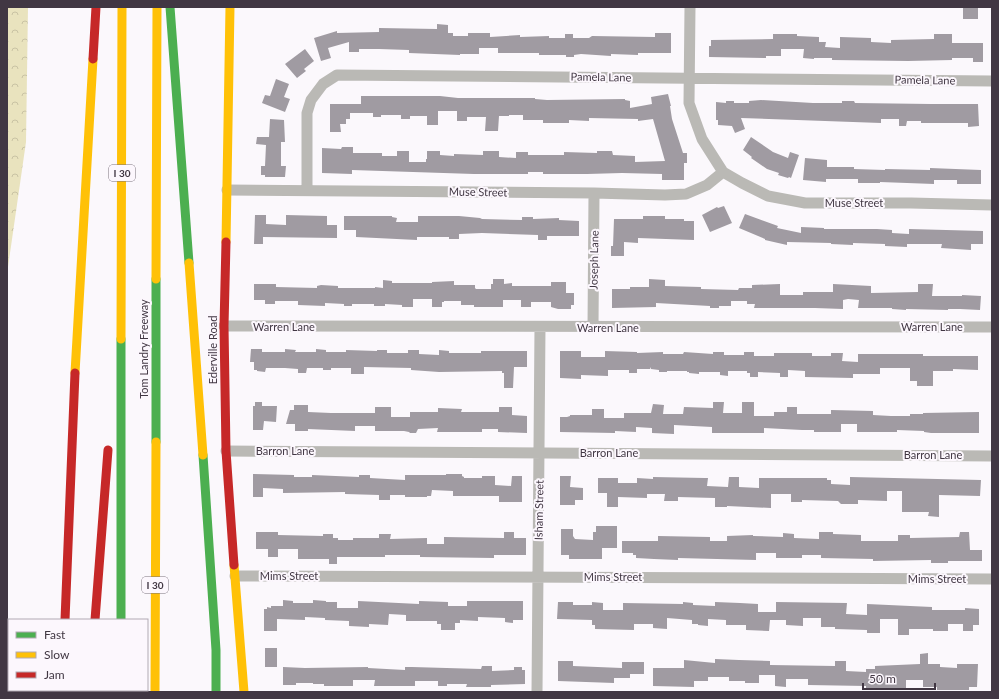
<svg xmlns="http://www.w3.org/2000/svg" width="999" height="699" viewBox="0 0 999 699" font-family="Lato,sans-serif">
<style>
.forest{fill:url(#forest-crowns)}
.building{fill:#a09ba2}
.lines{fill:none;stroke-linecap:round;stroke-linejoin:round}
.street{stroke:#bab9b5;stroke-width:11}
.fast{stroke:#4caf50;stroke-width:9}
.slow{stroke:#ffc107;stroke-width:9}
.jam{stroke:#c62828;stroke-width:9}
.labels{text-anchor:middle;stroke-width:4;stroke-linejoin:round;paint-order:stroke}
.shield{fill:#fcf7fd;stroke:#79717b;stroke-width:1}
.shield-label{font-size:10px;font-weight:bold;fill:#413743}
.street-label{font-size:11px;fill:#413743;stroke:#fcf7fd}
</style>
<defs>
<pattern id="forest-crowns" width="20" height="18" patternUnits="userSpaceOnUse"><rect width="20" height="18" fill="#e9e3be"/><path d="M2 6a3 3 0 1 1 6 0M12 15a3 3 0 1 1 6 0" fill="none" stroke="#c9c3a4"/></pattern>
</defs>
<rect width="100%" height="100%" fill="#fbf8fc"/>
<!-- forest -->
<path class="forest" d="M7,7H28L26,142L7,274Z"/>
<!-- building -->
<path class="building" d="M963,7H978V19H963Z
M437,24L448,25V33H453V36H468V33H490V37L520,35V37L549,36V38H565V34H573V38H589L592,36L655,37V33H671V53H638V55L611,54V56L581,54L574,55V57H566V55H539V53H498V48H479V54H460V55L409,53V50L379,49H359V52H349V42L328,48L331,58L321,61L314,38L337,31V33L379,32V28L437,29Z
M773,34H797V36L819,37V42H826L825,47L840,48V37L871,38V42L891,43V40L934,39V34H952V43H983V62H973V58H952V60L908,61L832,60V58H814V59L803,58L804,49H781V56H766V58L709,57V46H711V40L773,39Z
M305,49L314,61L304,69L306,71L297,78L285,64Z
M276,79L289,84L284,97L290,99L285,112L262,103L265,95L270,96Z
M668,94L671,106H670L672,119L683,153H687V163H684V180H662V174L622,173L587,174H543V172H528V174H474L352,170V174L322,173V148L341,149L342,147H353V153H382V156H397V151H409V162H426V159H427V151H440V155L454,156V154L483,155V151H499V157L516,158V152H528V155H564V152L597,153V151H612L613,155L635,156V162L665,161L653,119L638,121V119L589,118V121L569,120V123H543V120H523V115H509V116H499L498,131H485L486,117H467V121H457V111H438V125H427V116H410V119H401V115H381V117H373V113H350V119H346V124H340L341,132H330V104H361V96H440L458,98H535V99L547,100L625,99V100L630,101V108L652,104L651,97Z
M761,100L813,103H842V101H854L855,103L931,104H978L979,126L968,127V123H921V121H907L906,126H899V119H881V123L741,118L745,129L735,133L732,126L718,125V120H716V102L726,103V101H734V103H749V101Z
M270,119L284,120L285,142H281V166H286L285,177H265V175H261V166H265L266,145L256,144L257,137H269Z
M751,137L773,152L788,158L790,152L799,155L791,178L789,177L788,178L778,175L779,173L767,169L751,158L752,157L743,150Z
M805,158L827,160V167H854V169L885,170V169L930,170V168L981,170V184H957V180H934V184L880,182V183H858V179H826V182L803,180Z
M724,206L732,223L710,232L702,215L717,207L718,208Z
M745,214L778,226L777,228L801,233V227L824,228V229H877L892,230V233L909,234V229L983,231V244H971V250L941,248L942,244H907V247L885,246V244L853,243V245L831,244V243L787,242V245L765,240V239L739,228Z
M255,215H266V224L286,225V215L327,216V225H337V238L263,237V244H254Z
M344,216H392V217L397,218L396,222H418V216H459L480,218L482,219L522,220V217H533V219L559,218V220L579,221V236H547V240H538V235L482,233L459,234V239H449V237H417V240L356,237V230H344Z
M643,216H665V219H684V221H694V240L638,238V243L624,242V256H611V246H613L614,219H643Z
M493,279H504V284L512,283V286H551V282H566V293H574V305H571V309H558L551,307V302H531V307H521V300H503V307H474V305H461V301H444V302H442V307H432V299H413V307H402V305L385,304V306H374V304H352V306H344V304L325,303V306L298,305V301H275V304H265V300H254V284H276V287L317,288V286L321,285L338,286V288H375V287L383,288V280L392,281V283H432V282L454,281V285H475V288L476,289H491V284H493Z
M649,279L665,280V286L701,287V289L738,290L739,288H752V285L780,284V295H803V292H833V284L871,286V293L918,292V284H933L932,296H962V295L981,296L980,310L960,309H948V310L906,309V310L892,309V308H858L859,300L848,299L843,300V309L815,308H754L755,304H747V301H731V306H719V308H710V306L656,303V307L612,308V289H630V287H649Z
M251,349H262V352H285V349L296,350L295,352H316V349L326,350V352H346V350L377,351V350H387V353H408V350H419V354L439,355V350L449,351V353H481V351H527V367H514L513,388H504V373H502V371L439,372L411,370V368L364,367V374H351V368H331V370H323V368H307L306,373H298V369L285,368H266L265,372L257,371V370H254V362H250Z
M560,351H581V357H605V351L637,352V353L663,352V354H683L684,352L713,354V352H724V355H744V352H754V356H774V353H812V356H831V353H843L842,361L858,362V354H923V356H978V370L953,369V371H933V386H917V381H910V368H880V374H853V378L805,377V371L788,370V377H780V373L758,372V377H750V373H747V371H728V376L720,375V372H699V374L689,373V372H687V371H667V372H659V370L651,369V367L650,369H637V373H629V370H608V376L581,375V379L560,378Z
M255,402H262V406H277L276,422L264,421L263,430H253V406H255Z
M713,402H724L723,413H742V402H754V416H774V412H787V407H797V414H831V410L873,411V415L891,416H910V414H923V413L979,412V433H931L924,432V431L897,430V432H857V424H841V432H814V430H802L764,428V433H712V427L674,425V434L652,433V428L636,427V432L615,431V433L560,432V417H567L570,416V415H592V409H604V418H624V413H651L653,404L664,405L663,414H683L684,407L713,408Z
M294,405H308V412L331,413H375V407H391V417H410V412H438V408L462,409L461,412H499V407H512V415L527,416V433L498,432V429H482V432H437L438,428L418,429L416,433H410L409,432L404,431H375V426H355V431L308,429V431H295V424H286L290,410H294Z
M253,474L294,475V477H312V475L359,477V475H370V478L405,480V475H446V474H462V476L464,477V478H482V476H495V485L511,486L512,476H522V502H499V496H453V491L432,490L431,496H427V497H405V495H390V500H379V495L345,494V492L283,493V489L263,488V497H253Z
M560,476H571L570,487L583,488V500H575V505H560Z
M653,477L705,478H708L707,486L728,487L729,477H739V487L759,488V478H827V480H831V484L850,485V477L981,480L980,496L939,495V517L928,516L929,512H902V491H887V501L858,500V504H841L838,501L802,500V502H791V494H771V508L727,506V507H715V498L678,497V501H664L665,494H647V498L618,497V507H607V493H598V478H618V483H637V478L653,479Z
M596,526H617V548H602V559H569V555H561V529H573V536L575,539L593,540V532H596Z
M256,532H278V535L323,536V534H333V538H338V540H353V538H379V534H391L390,539L427,538V544H444V537L504,538V532H514V538H526V555H494V558L420,557V555H385V557H337V564H329V559H298V549H278V557H268V549H256Z
M819,532H833V534L861,535V541H898V535H910V538L959,537L960,532H969L970,550H982V561H948V563H931V560L873,561V559L821,558V555H802V558H776V553H756V560L678,558V560L654,559L636,558V555H633V553H622V541H658V536L710,537V541H727V536L753,535V536L783,537V533L794,534V538L819,539Z
M283,600L293,601V603H313V600L326,601V602H337V608H358V601L419,604V601L448,602V606H467V601H523V620H513V623L505,622V618L478,617V621L460,620V623H455V630H441V624H437V621H406V615L389,614L388,625L369,624V627L349,626V621L325,620V618L305,617V620L277,619V631H264V609H267V607L271,608V606H283Z
M558,602H573V605H592V602L603,603V610H623V603L683,604V602L693,603V605L715,606V602L740,603L758,604V612H776V602L847,603L846,614L867,615V604L932,607V610H965V608L979,609V625H973V631H963V624H948V631H933V629H909V635H898V619H880V633H867V630L835,629V627H821V618H803V626L786,625V620H770L769,631L746,630V625H726V620L708,619V626L698,625V624H692V620L667,618V629L653,628V624H634V630L595,629V625H592V620L557,619Z
M265,648H277V667H265Z
M928,653V664H940V667L957,668V664H978L977,687H969V690H937V687H923V680H906V689L866,688V686L808,685V679H786V687L775,686V675H759V683H745V681H729V677H708V681H694V687L653,686V668H684V660L715,663V659L739,660L770,661V665L835,666V661H846V671L866,672V669H875V666L920,664V654Z
M558,661H573V666L622,668V662H644V674H630V678H614V683L558,681Z
M482,666H492V671L514,670V667H522V670H525V684L491,685V687H466L467,684H447V686H438V681H415V686H374L375,680H353V686H324V684H313V683H296V685H283V667L305,668L368,667V668L405,670V667H412L481,669Z"/>
<g class="lines">
<!-- street -->
<path class="street" d="M690,7L689,103L702,139L723,172L742,183L768,196L805,203H911L992,205
M227,190L594,193L665,195L686,194L707,185L723,172
M307,190V113L311,100L323,84L337,75L992,81
M224,326L992,327
M593,328L594,193
M226,451L992,456
M235,576L992,579
M537,692L540,327"/>
<!-- fast -->
<path class="fast" d="M170,7L189,263
M156,442V279
M203,455L216,650V692
M121,620V339
M62,690V692
M120,690V692"/>
<!-- slow -->
<path class="slow" d="M226,242L230,7
M189,263L203,455
M156,279L157,7
M121,339L122,7
M75,373L93,59
M234,565L244,692
M155,692L156,442"/>
<!-- jam -->
<path class="jam" d="M93,59L96,7
M226,242L224,326L226,451L234,565
M65,620L75,373
M95,620L108,450
M90,690V692"/>
</g>
<g class="labels">
<!-- shield labels -->
<g class="shield">
<rect x="109" y="165" width="26" height="16" rx="3"/>
<rect x="142" y="577" width="26" height="16" rx="3"/>
</g>
<g class="shield-label">
<text x="122" y="177">I 30</text>
<text x="155" y="589">I 30</text>
</g>
<!-- street labels -->
<g class="street-label">
<text transform="translate(601 77) rotate(1)" y="4">Pamela Lane</text>
<text transform="translate(925 80) rotate(1)" y="4">Pamela Lane</text>
<text transform="translate(478 192) rotate(1)" y="4">Muse Street</text>
<text x="854" y="207">Muse Street</text>
<text transform="translate(594 260) rotate(-89)" y="4">Joseph Lane</text>
<text x="284" y="331">Warren Lane</text>
<text x="932" y="331">Warren Lane</text>
<text x="608" y="332">Warren Lane</text>
<text transform="translate(144 349) rotate(-90)" y="4">Tom Landry Freeway</text>
<text transform="translate(213 350) rotate(-90)" y="4">Ederville Road</text>
<text x="285" y="455">Barron Lane</text>
<text x="609" y="457">Barron Lane</text>
<text x="933" y="459">Barron Lane</text>
<text transform="translate(539 510) rotate(-89)" y="4">Isham Street</text>
<text x="289" y="580">Mims Street</text>
<text x="613" y="581">Mims Street</text>
<text x="937" y="583">Mims Street</text>
</g>
</g>
<!-- border -->
<rect width="999" height="699" fill="none" stroke="#413743" stroke-width="16"/>
<!-- legend -->
<rect x="8" y="619" width="140" height="72" fill="#fcf7fd" stroke="#b1aab3"/>
<rect x="16" y="632" width="20" height="6" fill="#4caf50" stroke="#b1aab3"/>
<text x="44" y="639" font-size="12" fill="#413743">Fast</text>
<rect x="16" y="652" width="20" height="6" fill="#ffc107" stroke="#b1aab3"/>
<text x="44" y="659" font-size="12" fill="#413743">Slow</text>
<rect x="16" y="672" width="20" height="6" fill="#c62828" stroke="#b1aab3"/>
<text x="44" y="679" font-size="12" fill="#413743">Jam</text>
<!-- scale -->
<path d="M863 683v6h72v-6" fill="none" stroke="#413743" stroke-width="2"/>
<text x="869" y="683" font-size="12" fill="#413743" stroke="#fcf7fd" stroke-width="3" paint-order="stroke">50 m</text>
</svg>
